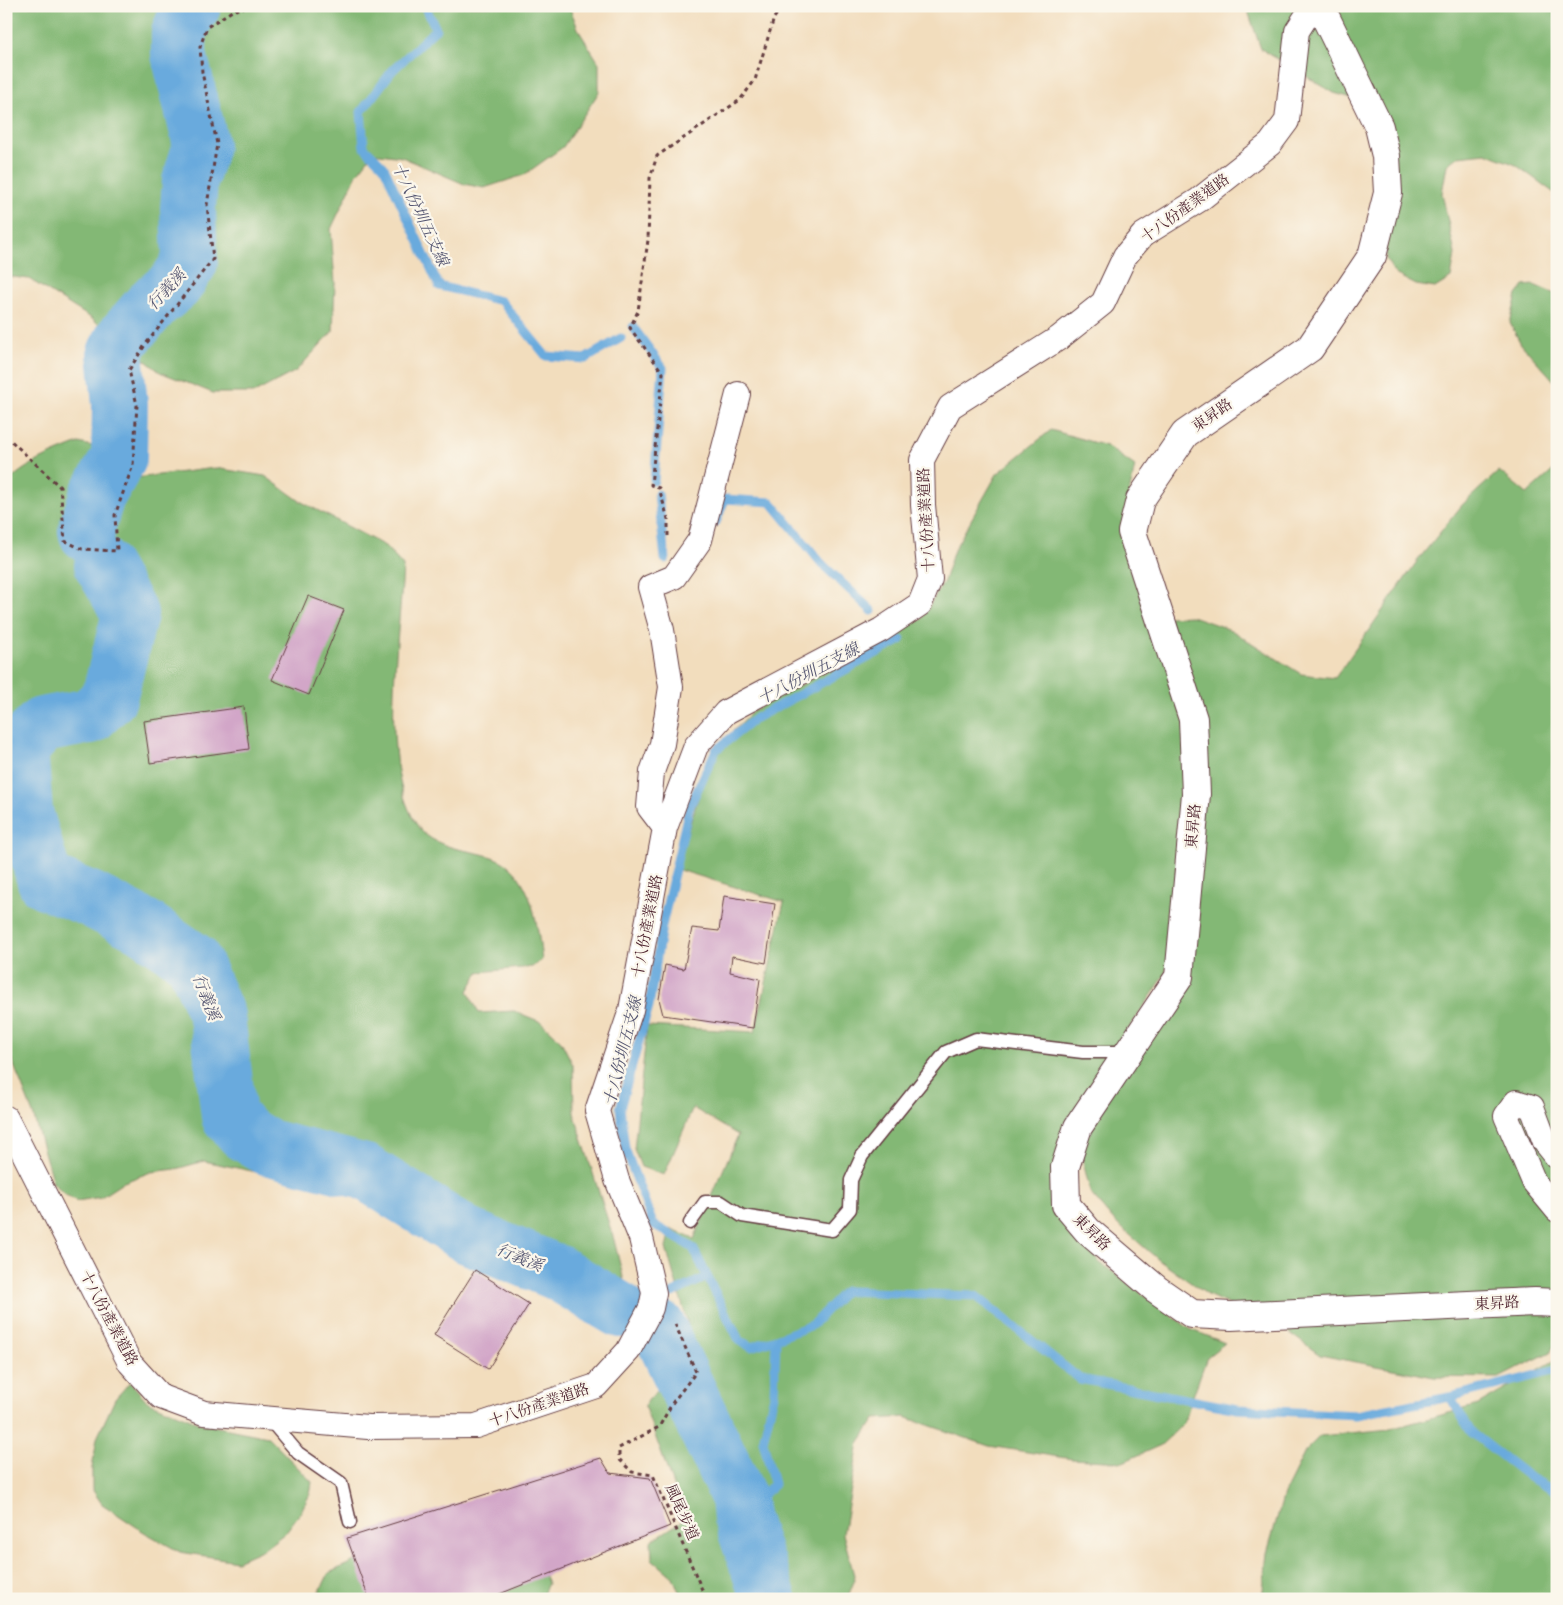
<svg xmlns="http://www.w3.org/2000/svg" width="1563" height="1605" viewBox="0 0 1563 1605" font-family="'Libre Bodoni','Noto Serif TC',serif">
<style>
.forest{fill:#83b874;stroke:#666c50}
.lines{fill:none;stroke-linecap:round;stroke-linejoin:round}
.stream{stroke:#69aadd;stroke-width:9}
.river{stroke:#69aadd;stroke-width:56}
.building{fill:#d2a6c8}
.service-casing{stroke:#633c41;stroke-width:15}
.minor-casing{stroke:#633c41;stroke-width:26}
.tertiary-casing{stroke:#633c41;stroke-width:30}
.path{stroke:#633c41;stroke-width:3;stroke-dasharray:4 4;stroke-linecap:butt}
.service{stroke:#fff;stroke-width:12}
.minor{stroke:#fff;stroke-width:24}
.tertiary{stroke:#fff;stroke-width:28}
.labels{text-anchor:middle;stroke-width:4.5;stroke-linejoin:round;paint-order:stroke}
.street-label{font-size:15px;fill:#4a1f2b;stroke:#fbf7ec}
.water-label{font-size:16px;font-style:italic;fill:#565772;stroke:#fbf7ec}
</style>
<rect width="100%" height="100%" fill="#fbf7ec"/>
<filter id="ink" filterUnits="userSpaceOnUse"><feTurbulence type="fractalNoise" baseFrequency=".02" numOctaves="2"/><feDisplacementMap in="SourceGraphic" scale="10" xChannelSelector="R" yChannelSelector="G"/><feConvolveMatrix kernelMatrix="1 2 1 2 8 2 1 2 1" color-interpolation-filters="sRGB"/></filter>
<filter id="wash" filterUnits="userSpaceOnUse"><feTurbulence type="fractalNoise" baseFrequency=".0096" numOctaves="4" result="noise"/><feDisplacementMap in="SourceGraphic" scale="20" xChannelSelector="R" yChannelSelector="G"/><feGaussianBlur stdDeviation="1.12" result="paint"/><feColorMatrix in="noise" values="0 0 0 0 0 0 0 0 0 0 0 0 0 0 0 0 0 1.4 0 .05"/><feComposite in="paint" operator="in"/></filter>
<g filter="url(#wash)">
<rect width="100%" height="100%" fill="#f2ddbd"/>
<!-- forest -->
<path class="forest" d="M6,6H569L579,31L599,63V92L563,147L524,175L484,188L464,184L402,157L373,153L357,174L331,229L335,283L333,331L296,371L254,393H213L160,372L91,318L29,279L6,276Z
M1249,6H1557V195L1516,165L1486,153L1458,156L1447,165L1442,193L1455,254L1451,278L1435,288L1416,285L1395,274L1386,259V227L1373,104L1334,93L1261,49L1249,14Z
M1534,285L1557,295V384L1521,344L1510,323L1517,295L1524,286Z
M1051,430L1106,446L1135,466L1129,494L1185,721L1184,791L1171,954L1165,975L1081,1100L1071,1224L1099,1262L1190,1329L1225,1343L1207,1357L1183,1424L1161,1445L1123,1462L1072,1459L989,1446L905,1417L875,1419L859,1443L843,1534L855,1579L847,1599H682L673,1577L652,1559L651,1541L682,1521L675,1491L644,1405L661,1386L688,1324L666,1248L670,1229L694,1239L738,1135L693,1108L664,1175L641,1167L634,1149L647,1026L755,1032L784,902L676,869L703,782L725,739L754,710L922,619L944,581L954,550L997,474Z
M79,443L108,450L135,478L215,468L265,476L300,501L385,546L403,566C400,639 376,766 419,828C427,839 445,846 458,849C475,853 498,855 511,868C534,890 538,930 542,960L532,967L479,972L468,991L479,1013L514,1011L541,1022L561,1041L573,1065L574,1113L614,1240L625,1285L615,1322L593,1319L566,1295L411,1232L347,1191L204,1161L176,1169L151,1172L124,1182L101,1197L77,1201L64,1194L53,1183L33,1114L6,1045V484C26,463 52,454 79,443Z
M1557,467V1342L1550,1352L1499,1378L1434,1377L1320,1355L1288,1332L1208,1295L1160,1261L1115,1222L1091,1194L1081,1154L1087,1125L1186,982L1203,794L1169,617L1192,616L1231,630L1301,674L1335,678L1418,560L1462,505L1499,471L1527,494Z
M1557,1359V1599H1262L1267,1553L1284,1494L1306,1450L1320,1436L1390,1429L1478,1405Z
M130,1382L148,1402L203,1424L268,1437L312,1482L310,1494L300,1513L285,1533L264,1549L237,1561L180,1552L144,1532L102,1504L92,1489V1468L97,1438L115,1399Z
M376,1551L541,1567L548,1583L541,1599H316L329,1573Z"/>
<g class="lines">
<!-- stream -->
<path class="stream" d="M425,6L436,29L392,71L361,112L364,147L384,167L439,286L501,301L546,356L585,359L621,338
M633,327L663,368L654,481
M658,494L665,559
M716,522L725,499L771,502L822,564L872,611
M673,1293L707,1277
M776,1339L812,1325L845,1291L976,1296L1080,1379L1238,1409L1356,1415L1450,1397L1557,1370
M1450,1397L1471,1432L1529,1477L1557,1492
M741,1517L774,1484L763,1441L774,1395L776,1339L751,1347L739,1340L693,1248L653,1224L625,1148L620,1108L649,1006L662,926L689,808L716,750L756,718L901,640"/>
<!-- river -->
<path class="river" d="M87,534L86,531L97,496L119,458L120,405L115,353L123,338L154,302L175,285L190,262L188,208L190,181L201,145L179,54V33L189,9L193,6
M102,565L130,614L109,698L90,716L42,725L20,749L25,812L45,881L90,899L145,927L193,960L217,1016L229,1116L244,1133L267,1147L365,1172L468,1236L556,1272L620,1310
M658,1327L739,1498L741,1517L769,1599"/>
</g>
<g id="blocks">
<!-- building -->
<path class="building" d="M308,596L344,610L309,695L272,680Z
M244,707L249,749L150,763L144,721Z
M724,896L775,904L766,963L732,956L730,972L760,979L753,1028L663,1015L659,999L665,965L684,969L692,928L719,931Z
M475,1270L529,1304L488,1369L434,1335Z
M601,1458L610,1473L650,1478L670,1526L487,1599H369L347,1538Z"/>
</g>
</g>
<g filter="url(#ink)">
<use href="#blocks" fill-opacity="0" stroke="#633c41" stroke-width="1"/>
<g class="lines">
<!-- service casing -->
<g class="service-casing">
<path id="service" d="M690,1223L705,1202H721L742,1216L832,1230L850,1209L851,1180L862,1156L946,1052L976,1039L1083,1052H1128
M270,1420L298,1453L341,1483L350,1522"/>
</g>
<!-- minor casing -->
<g class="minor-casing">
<path id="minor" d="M665,828L649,807L652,772L662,744L671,687L662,630L650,587L674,577L700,540L738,394
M6,1118L130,1363L161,1397L204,1413L368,1427L476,1426L596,1386L628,1351L651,1308L654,1293L641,1238L617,1180L597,1111L631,1010L665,828L696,746L726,712L881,630L920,604L930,579L923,505L922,460L950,407L1059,338L1103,303L1125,256L1143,235L1199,200L1270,144L1287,121L1297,31L1313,6
M1557,1157L1545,1142L1532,1107L1516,1102L1506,1116L1534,1182L1557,1210"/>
</g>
<!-- tertiary casing -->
<g class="tertiary-casing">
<path id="tertiary" d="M1320,6L1379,127L1386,156L1388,193L1372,256L1310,348L1185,434L1140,500L1132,532L1193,719L1196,794L1179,977L1078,1127L1065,1167L1066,1205L1088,1231L1156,1289L1192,1314L1231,1316L1535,1302L1557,1303"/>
</g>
<!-- path -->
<path class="path" d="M6,436L60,487L65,541L82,549L117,551L115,515L133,465L137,405L129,370L145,345L213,259L207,205L217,144L202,72L200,47L207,27L232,11L250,6
M668,536V519L659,488L651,485L663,373L630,328L638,311L648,240L650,178L657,156L740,100L755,80L774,18L783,6
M675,1324L696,1372L673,1402L659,1427L619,1448V1459L632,1472L653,1475L706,1599"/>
<!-- service -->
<use href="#service" class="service"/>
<!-- minor -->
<use href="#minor" class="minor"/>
<!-- tertiary -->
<use href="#tertiary" class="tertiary"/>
</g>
</g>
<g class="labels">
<!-- street labels -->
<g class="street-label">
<text transform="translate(1185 208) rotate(-36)" y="5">十八份產業道路</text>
<text transform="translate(1212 415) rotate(-35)" y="5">東昇路</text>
<text transform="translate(926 520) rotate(-93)" y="5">十八份產業道路</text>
<text transform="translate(1193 826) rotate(-85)" y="5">東昇路</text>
<text transform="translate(647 926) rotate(-79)" y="5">十八份產業道路</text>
<text transform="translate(1092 1232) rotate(45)" y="5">東昇路</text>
<text transform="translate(1497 1303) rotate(-3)" y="5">東昇路</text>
<text transform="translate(109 1318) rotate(62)" y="5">十八份產業道路</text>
<text transform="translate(539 1405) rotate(-19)" y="5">十八份產業道路</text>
<text transform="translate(682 1512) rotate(66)" y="5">風尾步道</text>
</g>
<!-- water labels -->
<g class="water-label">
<text transform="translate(421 214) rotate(65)" y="6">十八份圳五支線</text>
<text transform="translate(166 289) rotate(-47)" y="6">行義溪</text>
<text transform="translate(808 673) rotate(-28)" y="6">十八份圳五支線</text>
<text transform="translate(207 997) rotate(69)" y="6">行義溪</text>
<text transform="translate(622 1051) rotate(-76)" y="6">十八份圳五支線</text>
<text transform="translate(520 1257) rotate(22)" y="6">行義溪</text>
</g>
</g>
<!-- margin -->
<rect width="1563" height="1605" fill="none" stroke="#fbf7ec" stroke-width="25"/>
</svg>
